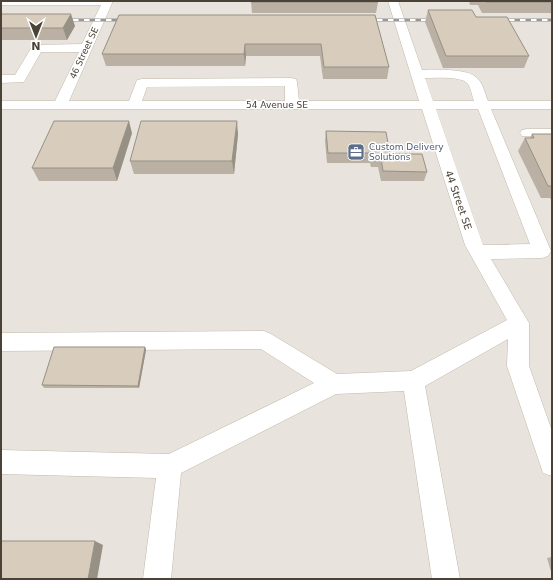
<svg xmlns="http://www.w3.org/2000/svg" width="553" height="580" viewBox="0 0 553 580" font-family="'DejaVu Sans',sans-serif">
<style>
.industrial{fill:#e8e3dd}
.lines{fill:none;stroke-linecap:round;stroke-linejoin:round}
.minor-casing{stroke:#c2b9aa;stroke-width:1}
.minor{fill:#fff;fill-rule:evenodd}
.rail-casing{stroke:#989898;stroke-width:3}
.rail{stroke:#fff;stroke-width:2;stroke-dasharray:5.5;stroke-linecap:butt}
.wall{fill:#bab0a3}
.shaded-wall{fill:#979084}
.building{fill:#d8cdbd;stroke:#979084}
.labels{text-anchor:middle;stroke-width:3;stroke-linejoin:round;paint-order:stroke}
.far-street-label{font-size:9px;fill:#4a4236;stroke:#fff}
.far-service-label{font-size:9px;fill:#4e5e75;stroke:#fff;text-anchor:start}
.street-label{font-size:10px;fill:#4a4236;stroke:#fff}
</style>
<rect width="100%" height="100%" fill="#f5f1e8"/>
<!-- industrial -->
<path class="industrial" d="M1,1H552V579H1Z"/>
<g class="lines">
<!-- minor casing -->
<g class="minor-casing">
<path id="minor" d="M1,1H113L69,101H129L137,80L142,79L291,78L296,79L297,82L299,101H419L388,1H398L422,70C436,70 467,68 477,78C483,83 485,94 488,101H552V109H491L551,251L548,256L542,258L491,259L529,323V366L552,431V476L543,473L540,464L507,366L508,339L425,386L460,579H432L404,391L336,394L181,473L171,579H143L156,478L1,474V450L169,454L314,383L261,349L1,351V333L264,331L271,334L337,374L411,371L507,320L465,245L422,109H1V101H55L79,52H41L24,82L1,83V75H15L33,45L82,44L101,5H1ZM425,78C434,78 461,76 467,83C471,87 472,96 474,101H433ZM285,86V101H142L147,87ZM436,109H478L530,244L483,245Z
M527,129H552V137L522,136L520,133L522,130Z"/>
</g>
<!-- minor -->
<use href="#minor" class="minor"/>
<!-- rail casing -->
<g class="rail-casing">
<path id="rail" d="M62,20H128
M366,20H436
M498,20H552"/>
</g>
<!-- rail -->
<use href="#rail" class="rail"/>
</g>
<!-- wall -->
<path class="wall" d="M251,1L378,2L376,13H252Z
M469,1H552V13H482L478,5H470Z
M428,10L476,17L529,56L524,68H443L425,22Z
M1,14L75,26L67,40H1Z
M375,15L389,67L387,79H323L320,56H246L245,66H106L102,54Z
M326,131L390,154L427,172L424,181H381L378,167H371L370,163H327L325,141Z
M132,133L117,181H39L32,168Z
M238,134L234,174H134L130,161Z
M532,134H552V201L550,198H541L518,151L525,138H530Z
M145,347L146,350L139,388H44L42,385Z
M552,557V575L547,558Z"/>
<!-- shaded-wall -->
<path class="shaded-wall" d="M71,14L75,26L67,40L63,28Z
M245,44L246,56L245,66L244,54Z
M129,121L132,133L117,181L113,168Z
M237,121L238,134L234,174L232,161Z
M145,347L146,350L139,388L138,386Z
M95,541L103,545L97,579H88Z"/>
<!-- building -->
<path class="building" d="M251,1H378V2H251Z
M486,1H552V2H486Z
M428,10H472L476,17H507L529,56H446Z
M1,14H71L63,28H1Z
M119,15H375L389,67H324L321,44H245L244,54H102Z
M54,121H129L113,168H32Z
M141,121H237L232,161H130Z
M326,131L386,132L390,154H422L427,172L383,171L381,158H372V153H328Z
M532,134H552V186H548L525,138H534Z
M54,347H145L138,386L42,385Z
M1,541H95L88,579H1Z"/>
<!-- icons -->
<defs>
<g id="office-square" transform="scale(0.9)"><rect x="-9" y="-9" width="18" height="18" rx="4" fill="#5c6f8a" stroke="#fff"/><path d="M-6-3h4V-5.5h4V-3h4V5H-6ZM-1-4.5V-3h2v-1.5ZM-6 0V1H6V0Z" fill="#fff"/></g>
</defs>
<g fill-rule="evenodd">
<use href="#office-square" x="356" y="152"/>
</g>
<g class="labels">
<!-- far-street labels -->
<g class="far-street-label">
<text transform="translate(84 53) rotate(-65)" y="3">46 Street SE</text>
<text x="277" y="108">54 Avenue SE</text>
</g>
<!-- far-service labels -->
<g class="far-service-label">
<text x="369" y="150">Custom Delivery<tspan x="369" dy="10">Solutions</tspan></text>
</g>
<!-- street labels -->
<g class="street-label">
<text transform="translate(459 200) rotate(71)" y="4">44 Street SE</text>
</g>
</g>
<!-- border -->
<rect width="553" height="580" fill="none" stroke="#4a4236" stroke-width="4"/>
<!-- north arrow -->
<g transform="translate(36 36) rotate(180)" stroke="#ffffff" stroke-width="3" paint-order="stroke">
<path d="M0-3L7 15L0 10L-7 15Z" fill="#4a4236"/>
<text y="-6" font-size="11" font-weight="bold" text-anchor="middle" fill="#4a4236">N</text>
</g>
</svg>
